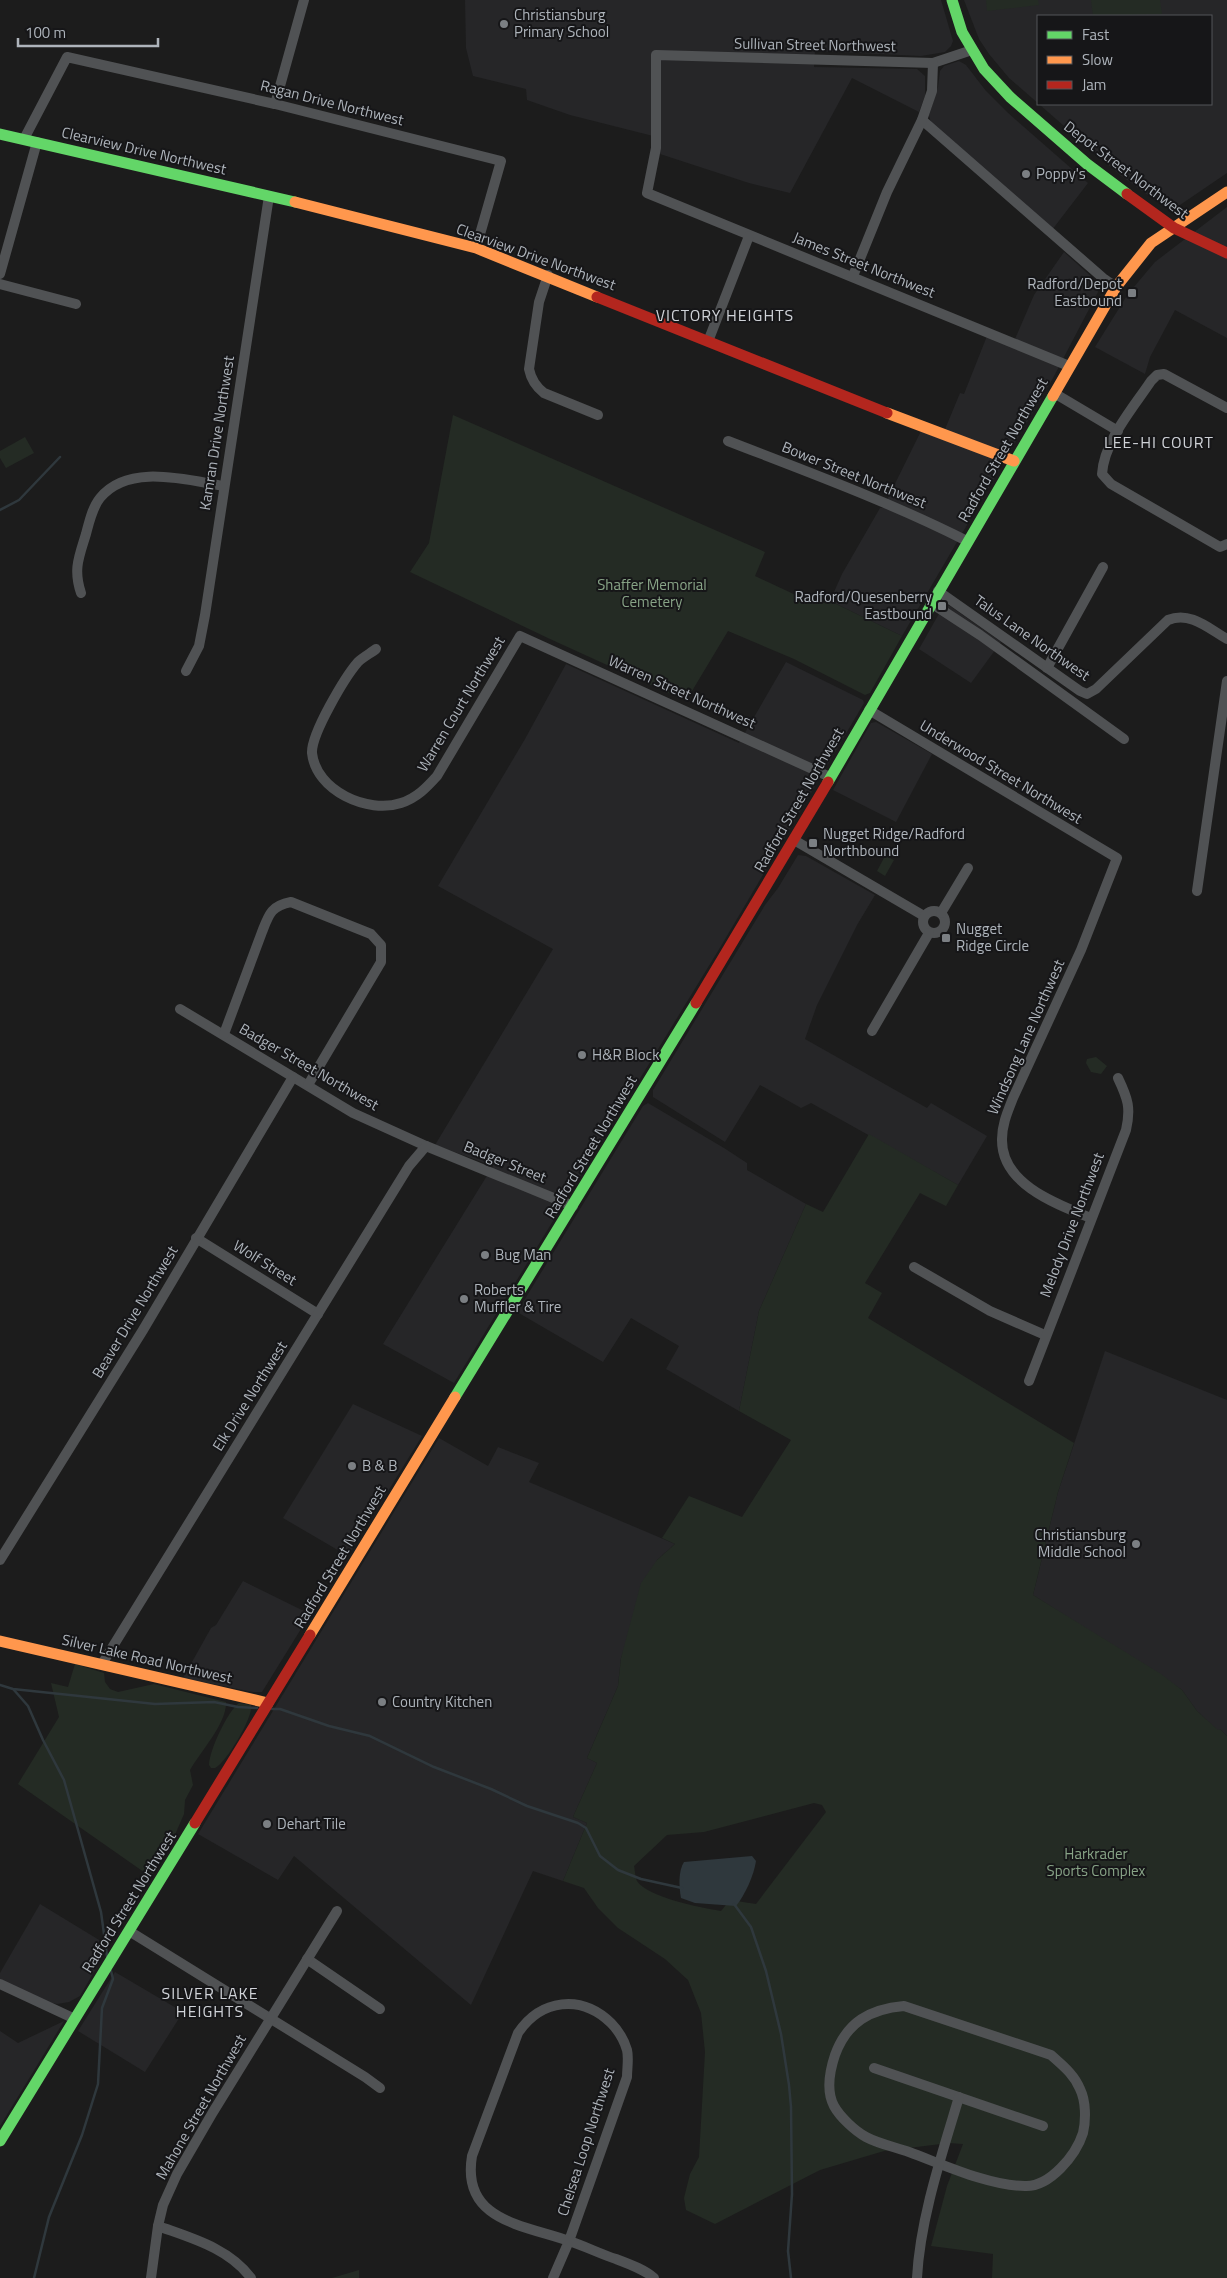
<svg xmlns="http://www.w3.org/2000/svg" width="1227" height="2278" font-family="'Titillium Web',sans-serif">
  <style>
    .built { fill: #262628; fill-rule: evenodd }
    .green { fill: #242b24; fill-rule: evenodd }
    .water { fill: #2f383d }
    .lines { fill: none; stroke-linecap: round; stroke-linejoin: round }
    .stream { stroke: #2f383d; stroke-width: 2.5 }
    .street { stroke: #505254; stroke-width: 10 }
    .fast { stroke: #63d668; stroke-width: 11 }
    .slow { stroke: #ff974d; stroke-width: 11 }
    .jam { stroke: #b3261e; stroke-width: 11 }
    .poi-dot { fill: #7b7f83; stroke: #161618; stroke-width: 2 }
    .labels { text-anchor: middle; stroke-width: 4; stroke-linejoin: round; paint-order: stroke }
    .poi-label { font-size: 15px; fill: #aeb4bb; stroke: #161618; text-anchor: start }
    .street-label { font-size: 15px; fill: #aeb4bb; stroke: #161618 }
    .park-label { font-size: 15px; fill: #88a487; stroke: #161618 }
    .neighbourhood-label { font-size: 16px; letter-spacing: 1px; fill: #cfd2d7; stroke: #161618 }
  </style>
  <rect width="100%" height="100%" fill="#1c1c1c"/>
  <!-- built -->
  <g class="built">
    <path d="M465 0H941L953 41 951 46 945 52 921 56 815 51 814 67 917 69 925 76V96L919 112 852 78 790 193 749 183 660 154 661 138 570 115 527 100 526 89 473 76 466 48Z"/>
    <path d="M964 0H1227V173L1180 205 1169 207 1159 203 1120 175 1009 78 989 54 979 39ZM1038 16H1211V104H1038Z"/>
    <path d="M959 61 966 65 986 91 1007 112 1088 183 1052 230 931 123 929 115 938 87 940 71 944 66Z"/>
    <path d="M1227 207V338L1175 310 1150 357 1145 374 1095 347 1128 294 1155 262Z"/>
    <path d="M1064 252 1095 280 1098 292 1053 378 902 636 830 601 842 574 880 508H883L921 431 941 439 960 393 964 394 987 336 1012 346 1034 295Z"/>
    <path d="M944 605 950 606 1001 642 971 683 919 649Z"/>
    <path d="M786 662 863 700 864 703 721 946 454 1383 383 1344 493 1166 435 1145 553 949 438 886 525 739 566 664 739 743Z"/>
    <path d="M876 722 932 754 896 822 833 790 871 723Z"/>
    <path d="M798 855 806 856 875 895 857 925 817 1005 805 1039 927 1108 931 1103 987 1136 958 1185 811 1103 801 1108 760 1085 725 1142 653 1097V1090L765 905 778 888Z"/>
    <path d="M648 1103 724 1148 747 1163V1170L806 1204 759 1311 739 1411 666 1369 679 1346 631 1318 603 1362 517 1312 643 1106Z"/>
    <path d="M1105 1351 1227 1400V1736L1220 1729 1218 1731 1197 1711 1182 1690 1033 1595 1058 1492Z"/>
    <path d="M353 1404 422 1436 348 1556 283 1518Z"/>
    <path d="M439 1438 488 1466 498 1447 539 1463 529 1482 675 1544 657 1560 621 1658 618 1686 587 1758 597 1763 573 1817 587 1823 563 1881 533 1871 471 2005 294 1856 278 1880 198 1834Z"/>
    <path d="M243 1581 312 1615 309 1616 262 1692H253L183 1678 211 1628 216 1625Z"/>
    <path d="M40 1904 109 1946 80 1996 69 2002 57 2004 47 2002 0 1981V1973Z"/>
    <path d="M115 1972 183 2012 145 2072 78 2031Z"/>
    <path d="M64 2021 30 2077 0 2126V2031L18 2043Z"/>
  </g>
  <!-- green -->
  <g class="green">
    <path d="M986 0H1038L1039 5 987 11Z"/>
    <path d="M1091 0H1160L1162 14 1093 16Z"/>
    <path d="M453 415 765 552 755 576 815 604 830 601 902 636 870 693 865 695 794 659 728 631 686 701 550 639 410 572 429 543Z"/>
    <path d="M25 437 34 453 6 468 0 458V451Z"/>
    <path d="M885 856 894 860 885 876 877 871Z"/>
    <path d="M1096 1057 1107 1066 1101 1074 1091 1072 1086 1063 1087 1059Z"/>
    <path d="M869 1134 958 1185 946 1206 920 1193 865 1283 882 1293 868 1318 1074 1443 1058 1492 1033 1595 1161 1674 1182 1690 1197 1711 1218 1730 1220 1729 1227 1736V2278H992L993 2254 931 2246 947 2186 963 2144 949 2143 884 2151 820 2170 715 2224 686 2210 684 2198 690 2174 699 2157 705 2052 701 2013 688 1980 665 1959 618 1928 598 1908 584 1888 563 1881 587 1823 573 1817 597 1763 587 1758 618 1686 621 1658 641 1583 657 1560 675 1544 662 1538 689 1496 742 1517 791 1440 739 1411 759 1311 806 1204 823 1212ZM814 1803 822 1805 826 1812 756 1904 730 1900 721 1911C702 1908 647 1897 637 1881 635 1877 635 1870 634 1866L667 1835 704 1832Z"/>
    <path d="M75 1664 104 1673 105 1682 110 1689 118 1692 154 1684 226 1702C227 1723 200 1752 190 1770L193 1785 185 1800 184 1814 171 1844 151 1877 18 1784 59 1717 51 1683 68 1687Z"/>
    <path d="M239 1703 251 1705C254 1716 226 1763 215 1768H211L209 1765C209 1751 227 1712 239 1703Z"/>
    <path d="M359 2270V2278H332Z"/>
  </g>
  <!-- water -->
  <path class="water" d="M752 1856 756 1861C754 1875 745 1895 736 1906L695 1903 681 1898C679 1887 678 1871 684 1862Z"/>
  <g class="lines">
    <!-- stream -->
    <g class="stream">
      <path d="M0 510 19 500 60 457"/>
      <path d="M0 1685 13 1689 155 1704 214 1702 238 1707 257 1708"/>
      <path d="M14 1690 28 1706 43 1740 64 1780 101 1912 107 1956"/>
      <path d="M272 1709H280L329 1726 370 1736 434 1767 491 1789 527 1806 578 1823 586 1828 600 1856 618 1870 641 1879 682 1888"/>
      <path d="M734 1904 751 1927 766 1971 781 2034 789 2085 791 2107 792 2194 788 2251 791 2278"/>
      <path d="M34 2278 49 2217 82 2135 98 2084 102 2008 113 1979 111 1971"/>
    </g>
    <!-- street -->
    <g class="street">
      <path d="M972 50 933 63 656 55V148L647 193 1069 366"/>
      <path d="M275 104 304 0"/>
      <path d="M922 120 1103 278 1116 287"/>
      <path d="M24 139 67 57 275 104 501 161 476 248"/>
      <path d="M0 274 37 142"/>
      <path d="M548 275 539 302 529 369C531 379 535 386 544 393L598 415"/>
      <path d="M853 276 887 192 922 120 932 91 933 63"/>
      <path d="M0 284 76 304"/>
      <path d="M709 339 749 236"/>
      <path d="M1054 393 1118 431"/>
      <path d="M1227 408 1164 374 1157 375 1151 381C1133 408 1104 441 1102 474L1111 484 1220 547 1227 544"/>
      <path d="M728 441C808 472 890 502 967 541"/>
      <path d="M938 591 1080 691 1087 694 1096 689 1168 620C1190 611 1208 628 1227 639"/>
      <path d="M81 593C73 569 79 557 86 534 89 523 92 508 100 498 128 463 186 480 224 486"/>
      <path d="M931 603 980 635 1124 739"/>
      <path d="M376 649C371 653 363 657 358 662 345 677 311 734 312 753 316 791 368 814 401 803 417 798 427 787 437 776L520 636 830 777"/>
      <path d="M1047 668 1103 567"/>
      <path d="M186 671 199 646 205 615 269 196"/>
      <path d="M869 710 1117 858 1081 950 1013 1098C1008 1111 1002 1124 1002 1139 1001 1184 1056 1204 1091 1218"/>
      <path d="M794 840 924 916"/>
      <path d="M1197 891 1227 681"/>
      <circle cx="934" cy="922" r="11"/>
      <path d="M941 913 968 868"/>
      <path d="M180 1009 353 1113 426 1146 573 1206"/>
      <path d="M872 1031 929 933"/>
      <path d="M224 1034 262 932C269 914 271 906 291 902L371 934 381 945V962L308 1085"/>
      <path d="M196 1238 318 1314"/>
      <path d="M914 1267 990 1311 1045 1335"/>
      <path d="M1029 1381 1126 1130C1131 1108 1128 1099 1118 1078"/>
      <path d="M0 1560 143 1330 293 1077"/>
      <path d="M102 1664 409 1166 426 1146"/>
      <path d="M129 1931 365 2077 380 2088"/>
      <path d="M307 1959 380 2009"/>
      <path d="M0 1984 75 2019"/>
      <path d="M904 2006 1051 2055C1062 2065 1074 2074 1080 2089 1086 2101 1086 2120 1083 2133 1076 2155 1050 2187 1025 2186 989 2186 942 2164 909 2152 895 2147 879 2144 866 2137 855 2131 840 2117 834 2106 826 2091 830 2070 835 2055 847 2022 870 2009 904 2006Z"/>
      <path d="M874 2068 1043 2126"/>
      <path d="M158 2226C191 2238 229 2248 251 2278"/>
      <path d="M151 2278 158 2226 163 2205 177 2174 213 2112 337 1911"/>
      <path d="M553 2278 569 2241 627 2077C627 2068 629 2058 627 2050 624 2040 618 2030 611 2023 581 1994 541 1999 518 2033L472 2156C461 2221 524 2225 569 2241 585 2246 600 2254 616 2259 629 2264 644 2269 654 2278"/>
      <path d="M917 2278C920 2219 942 2154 959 2097"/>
    </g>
    <!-- fast -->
    <g class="fast">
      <path d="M952 0 962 32 984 69 1010 97 1087 164 1127 194"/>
      <path d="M0 134 295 202"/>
      <path d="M828 782 1053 396"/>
      <path d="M455 1397 696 1003"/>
      <path d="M0 2141 195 1823"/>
    </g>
    <!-- slow -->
    <g class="slow">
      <path d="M295 202 476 248 597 297"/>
      <path d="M1053 396 1116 287 1151 243 1227 192"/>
      <path d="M887 413 1014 461"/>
      <path d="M310 1635 455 1397"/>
      <path d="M0 1641 268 1703"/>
    </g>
    <!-- jam -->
    <g class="jam">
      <path d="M1127 194 1174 228 1227 253"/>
      <path d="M597 297 887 413"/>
      <path d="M696 1003 828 782"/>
      <path d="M195 1823 310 1635"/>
    </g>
  </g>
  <!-- markers -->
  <g class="poi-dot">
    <circle cx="504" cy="24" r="5"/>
    <circle cx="1026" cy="174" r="5"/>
    <rect x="1127" y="288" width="10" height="10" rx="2.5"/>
    <rect x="937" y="601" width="10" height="10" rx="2.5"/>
    <rect x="808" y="838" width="10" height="10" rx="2.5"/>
    <rect x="941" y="933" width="10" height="10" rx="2.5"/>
    <circle cx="582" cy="1055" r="5"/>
    <circle cx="485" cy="1255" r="5"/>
    <circle cx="464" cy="1299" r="5"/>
    <circle cx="352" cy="1466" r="5"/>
    <circle cx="1136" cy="1544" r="5"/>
    <circle cx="382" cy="1702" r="5"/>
    <circle cx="267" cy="1824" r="5"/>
  </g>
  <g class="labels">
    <!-- poi labels -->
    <g class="poi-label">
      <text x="514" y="20">Christiansburg<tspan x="514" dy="17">Primary School</tspan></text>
      <text x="1036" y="179">Poppy's</text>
      <text x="1122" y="289" text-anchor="end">Radford/Depot<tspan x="1122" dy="17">Eastbound</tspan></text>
      <text x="932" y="602" text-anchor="end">Radford/Quesenberry<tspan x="932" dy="17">Eastbound</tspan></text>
      <text x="823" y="839">Nugget Ridge/Radford<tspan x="823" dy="17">Northbound</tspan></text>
      <text x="956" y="934">Nugget<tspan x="956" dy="17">Ridge Circle</tspan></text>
      <text x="592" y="1060">H&amp;R Block</text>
      <text x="495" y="1260">Bug Man</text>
      <text x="474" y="1295">Roberts<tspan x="474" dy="17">Muffler &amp; Tire</tspan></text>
      <text x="362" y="1471">B &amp; B</text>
      <text x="1126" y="1540" text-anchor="end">Christiansburg<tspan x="1126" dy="17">Middle School</tspan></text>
      <text x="392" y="1707">Country Kitchen</text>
      <text x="277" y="1829">Dehart Tile</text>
    </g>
    <!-- street labels -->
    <g class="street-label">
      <text transform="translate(815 45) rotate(1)" y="5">Sullivan Street Northwest</text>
      <text transform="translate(332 103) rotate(14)" y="5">Ragan Drive Northwest</text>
      <text transform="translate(144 151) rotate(13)" y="5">Clearview Drive Northwest</text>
      <text transform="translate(1126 170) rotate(37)" y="5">Depot Street Northwest</text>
      <text transform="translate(536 257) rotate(20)" y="5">Clearview Drive Northwest</text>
      <text transform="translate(864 265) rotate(22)" y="5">James Street Northwest</text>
      <text transform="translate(217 433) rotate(-81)" y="5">Kamran Drive Northwest</text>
      <text transform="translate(1003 450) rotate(-60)" y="5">Radford Street Northwest</text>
      <text transform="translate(854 475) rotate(22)" y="5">Bower Street Northwest</text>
      <text transform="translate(1032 638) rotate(35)" y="5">Talus Lane Northwest</text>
      <text transform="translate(682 692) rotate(24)" y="5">Warren Street Northwest</text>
      <text transform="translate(461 704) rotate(-59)" y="5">Warren Court Northwest</text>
      <text transform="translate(1001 772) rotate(31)" y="5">Underwood Street Northwest</text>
      <text transform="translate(799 800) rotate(-60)" y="5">Radford Street Northwest</text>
      <text transform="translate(1026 1037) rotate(-66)" y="5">Windsong Lane Northwest</text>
      <text transform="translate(309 1067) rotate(30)" y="5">Badger Street Northwest</text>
      <text transform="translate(591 1147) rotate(-59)" y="5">Radford Street Northwest</text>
      <text transform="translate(505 1162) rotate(22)" y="5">Badger Street</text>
      <text transform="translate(1072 1225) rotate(-69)" y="5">Melody Drive Northwest</text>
      <text transform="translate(265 1263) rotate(32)" y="5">Wolf Street</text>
      <text transform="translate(135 1312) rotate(-59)" y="5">Beaver Drive Northwest</text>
      <text transform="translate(250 1396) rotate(-58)" y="5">Elk Drive Northwest</text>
      <text transform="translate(340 1557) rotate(-59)" y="5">Radford Street Northwest</text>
      <text transform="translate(147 1659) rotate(13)" y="5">Silver Lake Road Northwest</text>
      <text transform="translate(129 1902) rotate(-58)" y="5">Radford Street Northwest</text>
      <text transform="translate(201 2107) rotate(-60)" y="5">Mahone Street Northwest</text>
      <text transform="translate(586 2142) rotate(-72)" y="5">Chelsea Loop Northwest</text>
    </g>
    <!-- park labels -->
    <g class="park-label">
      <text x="652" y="590">Shaffer Memorial<tspan x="652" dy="17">Cemetery</tspan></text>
      <text x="1096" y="1859">Harkrader<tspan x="1096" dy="17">Sports Complex</tspan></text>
    </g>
    <!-- neighbourhood labels -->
    <g class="neighbourhood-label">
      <text x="725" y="321">VICTORY HEIGHTS</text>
      <text x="1159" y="448">LEE-HI COURT</text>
      <text x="210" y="1999">SILVER LAKE<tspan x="210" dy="18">HEIGHTS</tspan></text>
    </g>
  </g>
  <!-- legend -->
  <rect x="1037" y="15" width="175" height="90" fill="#161618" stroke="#535559"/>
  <rect x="1047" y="31" width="25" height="8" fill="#63d668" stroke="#535559"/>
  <text x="1082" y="40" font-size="15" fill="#aeb4bb">Fast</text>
  <rect x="1047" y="56" width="25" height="8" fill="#ff974d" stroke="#535559"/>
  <text x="1082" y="65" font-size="15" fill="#aeb4bb">Slow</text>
  <rect x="1047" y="81" width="25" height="8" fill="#b3261e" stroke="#535559"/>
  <text x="1082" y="90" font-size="15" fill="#aeb4bb">Jam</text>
  <!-- scale -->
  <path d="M18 38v8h140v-8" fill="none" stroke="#aeb4bb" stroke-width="2.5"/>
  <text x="25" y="38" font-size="15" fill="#aeb4bb" stroke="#161618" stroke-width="4" paint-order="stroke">100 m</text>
</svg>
